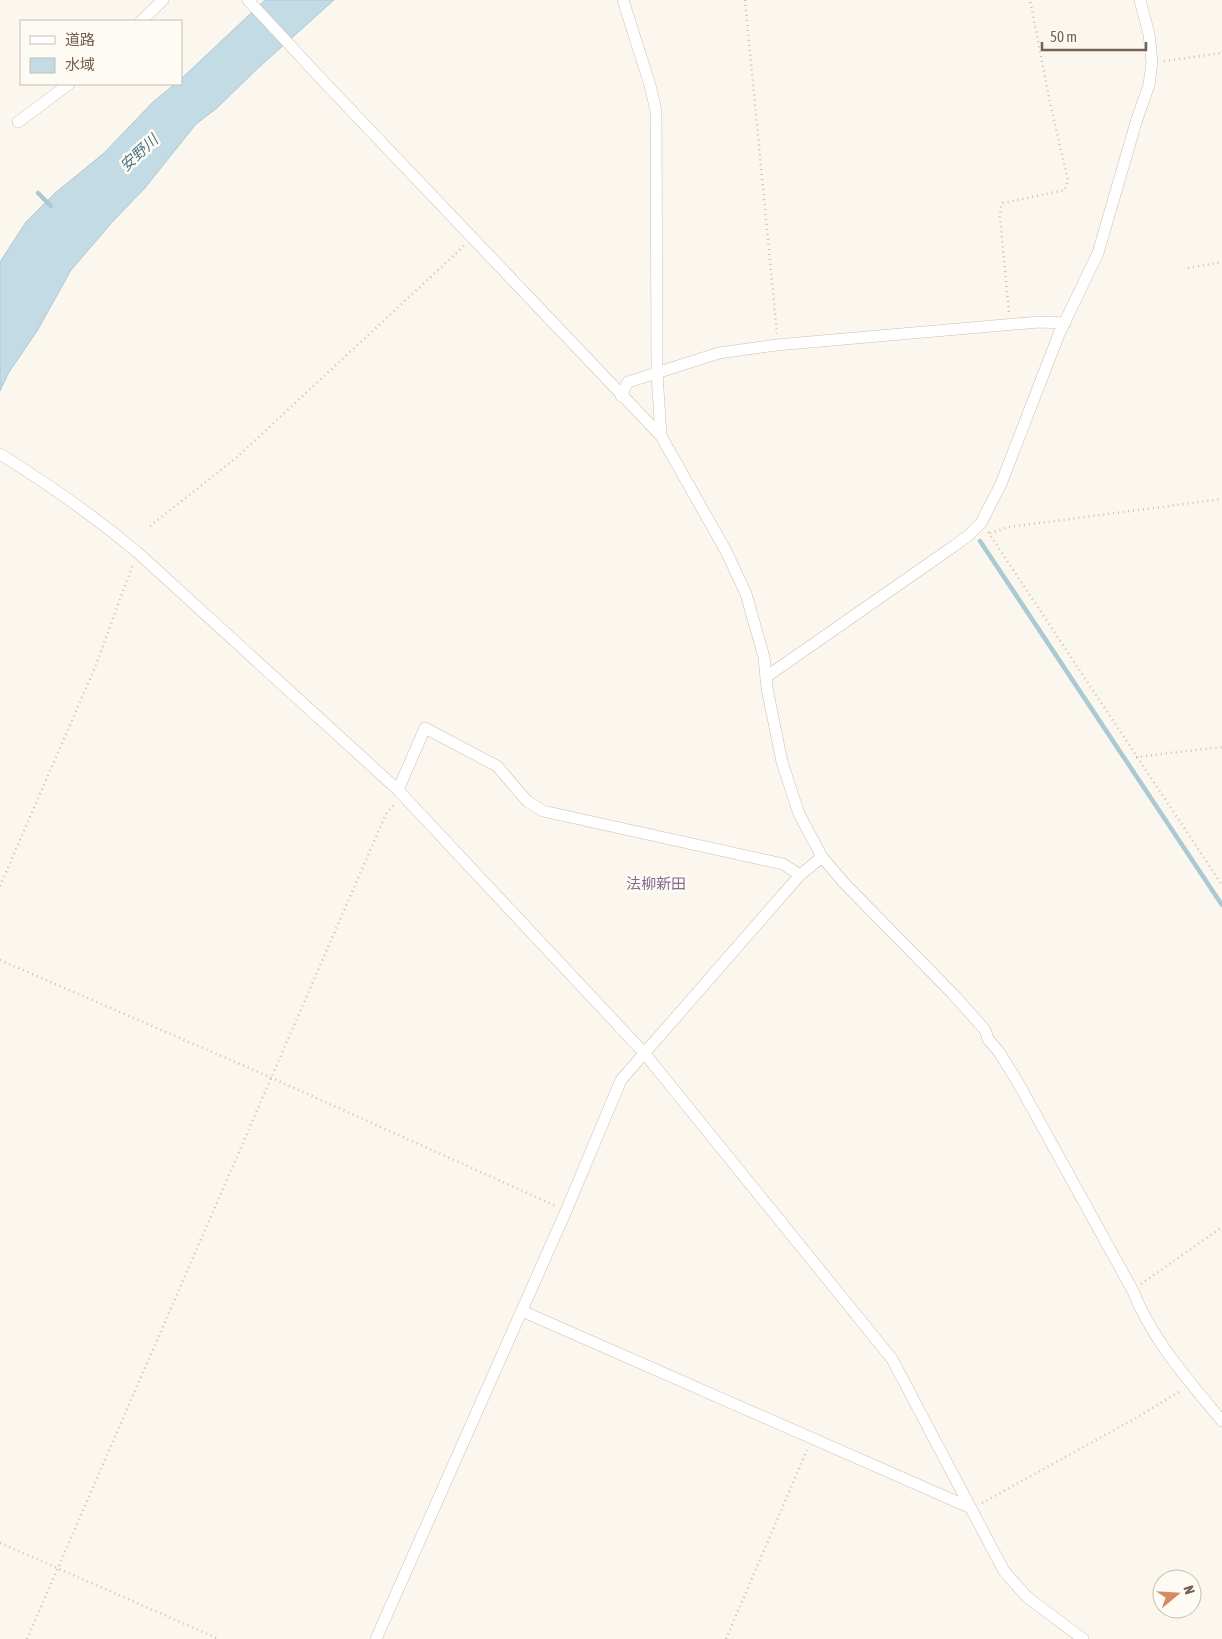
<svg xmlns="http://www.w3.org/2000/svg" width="1222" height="1639" font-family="'Asap Condensed','Noto Sans JP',sans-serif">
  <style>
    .water { fill: #c3dbe4; stroke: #aac9d4 }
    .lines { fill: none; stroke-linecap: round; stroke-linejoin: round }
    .stream { stroke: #aac9d4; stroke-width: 4.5 }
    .minor-casing { stroke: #cbbfb1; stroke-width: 12 }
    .path { stroke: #d3bfaa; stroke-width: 2.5; stroke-dasharray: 1 4; stroke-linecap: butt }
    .minor { stroke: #fff; stroke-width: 11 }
    .labels { text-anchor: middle; stroke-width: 5; stroke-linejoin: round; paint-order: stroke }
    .water-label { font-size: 15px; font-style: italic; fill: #4d7585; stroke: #fefbf4 }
    .neighbourhood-label { font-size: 15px; fill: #886a90; stroke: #fefbf4 }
  </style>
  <rect width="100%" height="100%" fill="#fbf7ee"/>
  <!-- water -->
  <path class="water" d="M265 0H334L257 69 217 108 196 124 144 189 114 220 71 270 37 331 9 372 0 391V262L26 222 54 194 104 153 153 102 175 84H181V79Z"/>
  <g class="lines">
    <!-- stream -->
    <g class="stream">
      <path d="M38 193 51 206"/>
      <path d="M980 541 1222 905"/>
    </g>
    <defs>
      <g id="minor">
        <path d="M248 0 326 84 661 436 726 551 746 594 764 657 767 688 782 762 799 814 822 857 845 884 953 994 985 1030 988 1039 999 1052 1017 1081 1133 1291C1152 1340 1189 1381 1222 1421"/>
        <path d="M623 0 650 85 656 111 657 373 661 436"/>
        <path d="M141 21 163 0"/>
        <path d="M18 122 69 84"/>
        <path d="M621 396 628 382 719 353 776 345 1039 322 1065 323"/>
        <path d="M0 454C48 484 94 516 137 552L398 790 645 1054 892 1359 1004 1571 1027 1597 1083 1639"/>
        <path d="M766 677 954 546 969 535 981 523 1001 484 1059 334 1098 253 1137 119 1149 85 1152 62 1149 34 1140 0"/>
        <path d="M398 790 425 728 497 766 527 801 543 811 783 864 800 875"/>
        <path d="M522 1311 971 1508"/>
        <path d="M376 1639 566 1211 621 1080 800 875 822 857"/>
      </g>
    </defs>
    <!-- minor casing -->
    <use href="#minor" class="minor-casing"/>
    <!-- path -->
    <g class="path">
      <path d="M745 0 777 334"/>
      <path d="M1164 61 1222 53"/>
      <path d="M1188 268 1222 262"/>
      <path d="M1009 312 1000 217 1001 205 1003 203 1065 190 1068 180 1050 103 1030 0"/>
      <path d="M150 526 236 458 464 246"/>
      <path d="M988 532 1222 885"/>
      <path d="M990 533 1009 527 1222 499"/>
      <path d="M1136 757 1222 747"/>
      <path d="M0 886 96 665 133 564"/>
      <path d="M0 960 272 1078 556 1206"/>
      <path d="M1141 1284 1222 1227"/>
      <path d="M982 1503 1136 1418 1182 1390"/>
      <path d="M0 1543 219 1639"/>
      <path d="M27 1639 386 814 395 804"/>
      <path d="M726 1639 807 1450"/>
    </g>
    <!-- minor -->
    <use href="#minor" class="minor"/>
  </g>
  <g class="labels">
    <!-- water labels -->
    <g class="water-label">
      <text transform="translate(139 153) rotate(-43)" y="5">安野川</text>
    </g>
    <!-- neighbourhood labels -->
    <g class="neighbourhood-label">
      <text x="656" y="889">法柳新田</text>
    </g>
  </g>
  <!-- legend -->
  <rect x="20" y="20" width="162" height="65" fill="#fefbf4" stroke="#c7beb3"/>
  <rect x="30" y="36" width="25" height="8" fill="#ffffff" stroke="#c7beb3"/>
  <text x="65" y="45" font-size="15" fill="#756252">道路</text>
  <rect x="30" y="58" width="25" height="15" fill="#c3dbe4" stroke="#c7beb3"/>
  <text x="65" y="70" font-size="15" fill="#756252">水域</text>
  <!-- north arrow -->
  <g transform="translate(1177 1594) rotate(72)"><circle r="24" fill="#fefbf4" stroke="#c7beb3"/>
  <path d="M0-4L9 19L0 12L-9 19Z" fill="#d78961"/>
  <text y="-8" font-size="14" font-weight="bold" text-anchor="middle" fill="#756252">N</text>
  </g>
  <!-- scale -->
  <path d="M1042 42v8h104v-8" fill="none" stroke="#756252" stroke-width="2.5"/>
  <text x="1050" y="42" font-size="15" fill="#756252" stroke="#fefbf4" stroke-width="4" paint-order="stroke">50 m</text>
</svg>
